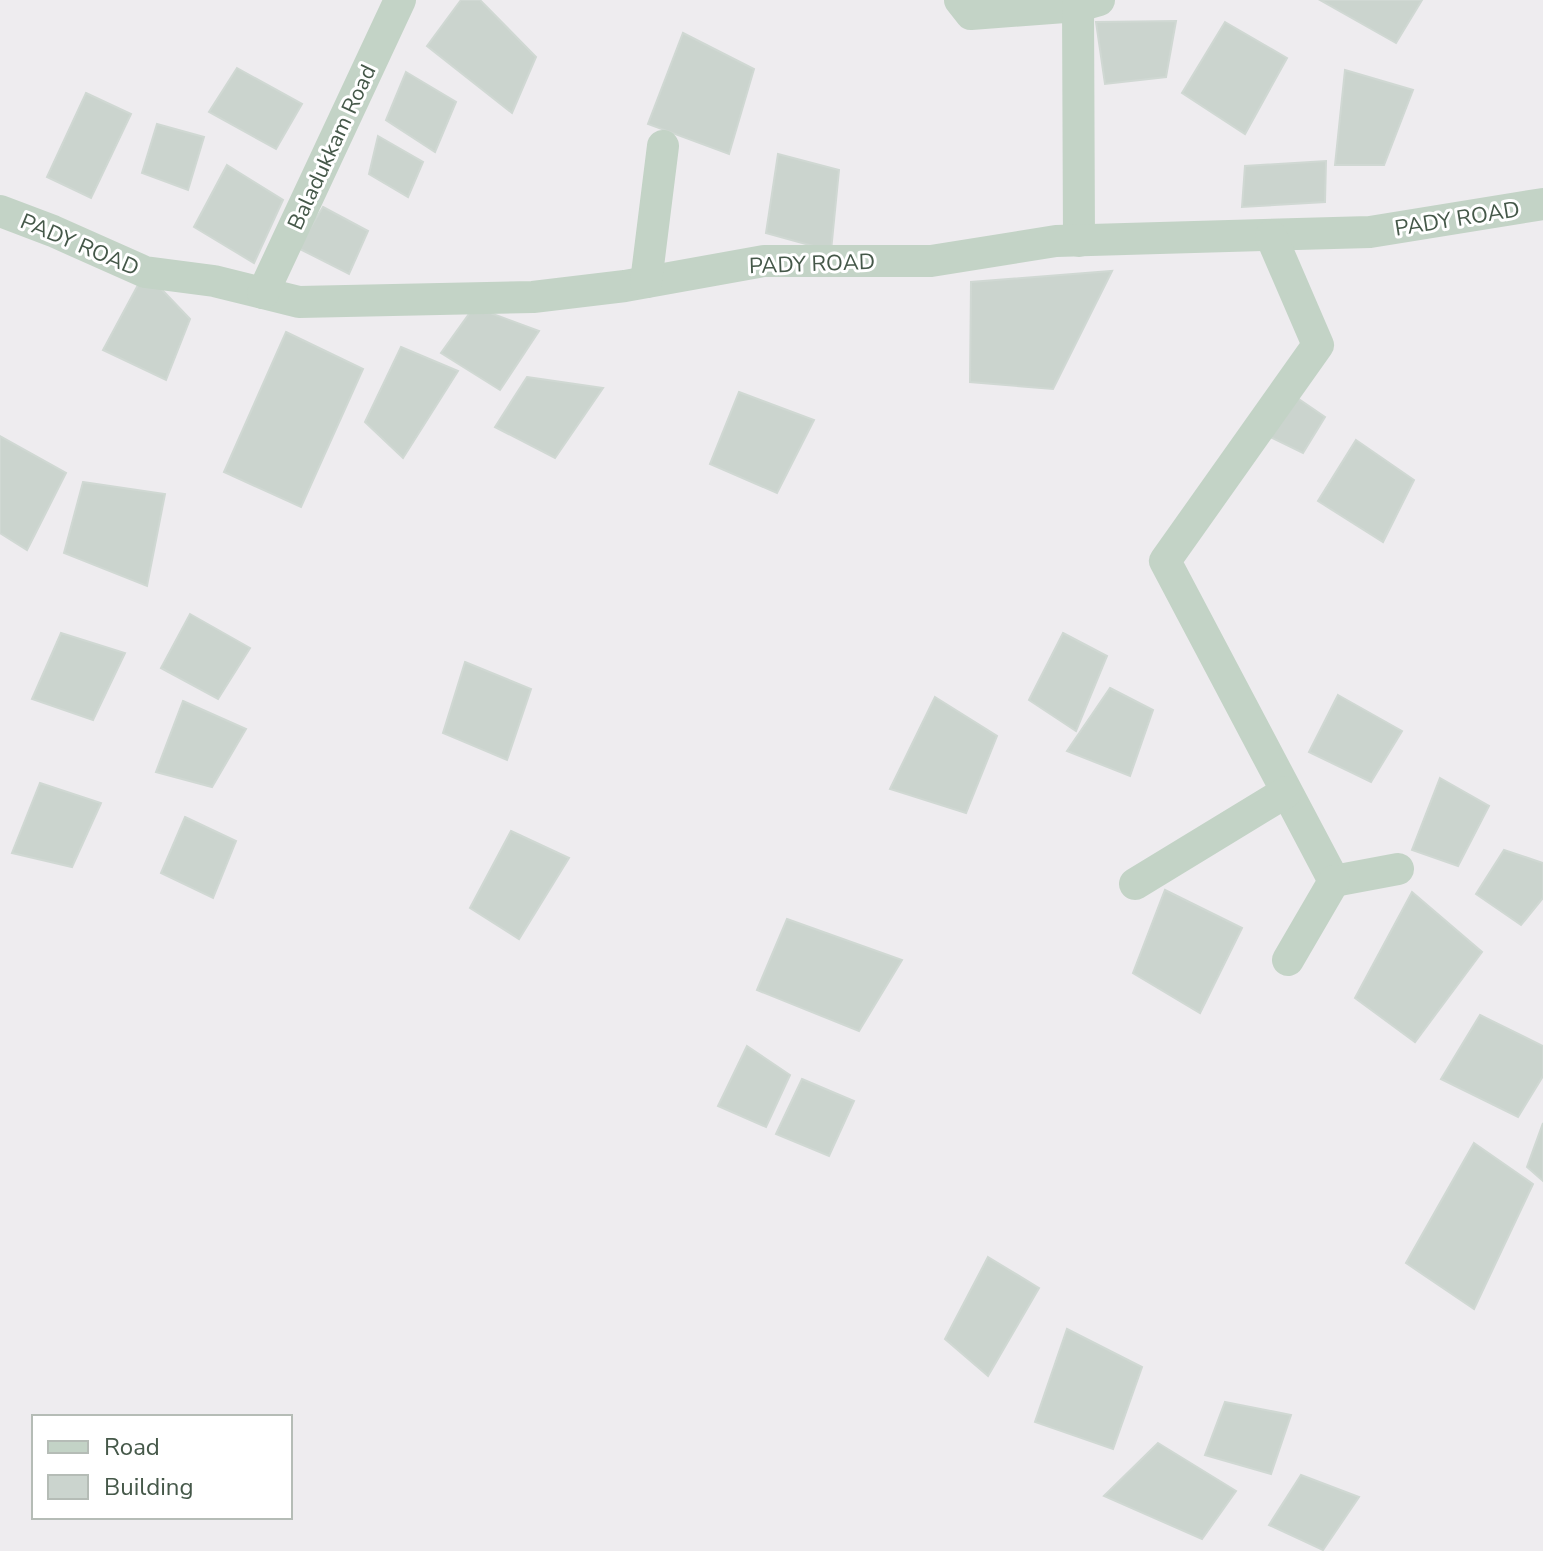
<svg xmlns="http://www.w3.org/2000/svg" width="1543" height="1551" font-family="'Nunito Sans',sans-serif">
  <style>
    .building { fill: #cbd4ce; stroke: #d0d8d3; stroke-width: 2 }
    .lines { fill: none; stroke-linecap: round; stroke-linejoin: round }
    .street { stroke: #c3d3c6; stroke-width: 32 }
    .labels { text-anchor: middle; stroke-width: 6; stroke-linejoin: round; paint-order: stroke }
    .street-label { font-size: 22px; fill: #455849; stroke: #fff }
  </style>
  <rect width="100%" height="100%" fill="#eeecef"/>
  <!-- building -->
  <g class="building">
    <path d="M461 0H480L536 57 512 113 427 46Z"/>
    <path d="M1320 0H1422L1396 43Z"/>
    <path d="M1176 21 1166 77 1105 84 1096 22Z"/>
    <path d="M1225 22 1287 58 1245 134 1182 93Z"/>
    <path d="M683 33 754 69 729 154 648 124Z"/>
    <path d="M237 68 302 104 276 149 209 112Z"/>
    <path d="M1345 70 1413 90 1384 165H1335Z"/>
    <path d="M406 72 456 102 435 152 386 120Z"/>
    <path d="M86 93 131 114 91 198 47 177Z"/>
    <path d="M157 124 204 137 188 190 142 173Z"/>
    <path d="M378 136 423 162 408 197 369 174Z"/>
    <path d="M778 154 839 170 831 251 766 233Z"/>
    <path d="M1326 161 1325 202 1242 207 1245 166Z"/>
    <path d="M227 165 283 200 254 263 194 227Z"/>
    <path d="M323 207 368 231 349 274 298 248Z"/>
    <path d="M1112 271 1053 389 970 382 971 282Z"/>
    <path d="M145 272 190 319 166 380 103 350Z"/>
    <path d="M474 307 539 331 500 390 441 353Z"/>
    <path d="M286 332 363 369 301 507 224 472Z"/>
    <path d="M401 347 458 371 403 458 365 422Z"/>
    <path d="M527 377 603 388 555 458 495 427Z"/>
    <path d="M739 392 814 420 777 493 710 464Z"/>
    <path d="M1290 393 1325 417 1303 453 1270 437Z"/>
    <path d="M0 436 66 473 27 550 0 533Z"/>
    <path d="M1356 440 1414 480 1383 542 1318 501Z"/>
    <path d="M83 482 165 494 147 586 64 553Z"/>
    <path d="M190 614 250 648 218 699 161 668Z"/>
    <path d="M61 633 125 653 93 720 32 699Z"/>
    <path d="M1063 633 1107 656 1076 731 1029 700Z"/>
    <path d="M465 662 531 689 507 760 443 733Z"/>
    <path d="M1110 688 1153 710 1130 776 1067 751Z"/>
    <path d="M1338 695 1402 731 1371 782 1309 752Z"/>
    <path d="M935 697 997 736 966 813 890 789Z"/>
    <path d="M183 701 246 729 212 787 156 772Z"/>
    <path d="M1440 778 1489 806 1458 866 1412 850Z"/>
    <path d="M40 783 101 803 72 867 12 853Z"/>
    <path d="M185 817 236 841 213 898 161 873Z"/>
    <path d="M511 831 569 858 519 939 470 908Z"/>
    <path d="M1504 850 1543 863V898L1521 925 1476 894Z"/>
    <path d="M1165 890 1242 928 1200 1013 1133 973Z"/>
    <path d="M1412 892 1482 952 1415 1042 1355 998Z"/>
    <path d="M787 919 902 960 859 1031 757 990Z"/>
    <path d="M1480 1015 1543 1046V1076L1518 1117 1441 1079Z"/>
    <path d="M747 1046 790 1075 766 1127 718 1106Z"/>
    <path d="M802 1079 854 1101 829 1156 776 1134Z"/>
    <path d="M1543 1123V1181L1527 1167Z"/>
    <path d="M1474 1143 1533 1184 1474 1309 1406 1263Z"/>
    <path d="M988 1257 1039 1288 988 1376 945 1339Z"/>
    <path d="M1067 1329 1142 1367 1113 1449 1035 1422Z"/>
    <path d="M1225 1402 1291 1415 1271 1474 1205 1455Z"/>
    <path d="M1158 1443 1236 1491 1202 1539 1104 1496Z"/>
    <path d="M1301 1475 1359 1497 1323 1550 1269 1525Z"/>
  </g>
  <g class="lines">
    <!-- street -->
    <g class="street">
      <path d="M960 0 971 14 1078 6 1099 0"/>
      <path d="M1078 6 1079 241"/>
      <path d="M0 211 53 231 145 272 214 281 299 302 533 297 625 286 764 261H931L1056 241 1370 232 1543 204"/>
      <path d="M1271 236 1318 345 1165 561 1334 881 1398 869"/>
      <path d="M646 282 663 146"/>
      <path d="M263 293 400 0"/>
      <path d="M1135 884 1286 792"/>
      <path d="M1288 960 1334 881"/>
    </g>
  </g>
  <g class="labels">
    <!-- street labels -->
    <g class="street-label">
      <text transform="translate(331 147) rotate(-65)" y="8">Baladukkam Road</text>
      <text transform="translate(1457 218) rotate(-9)" y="8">PADY ROAD</text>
      <text transform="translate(80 244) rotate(23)" y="8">PADY ROAD</text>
      <text transform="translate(812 263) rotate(-2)" y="8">PADY ROAD</text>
    </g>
  </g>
  <!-- legend -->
  <rect x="32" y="1415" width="260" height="104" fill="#ffffff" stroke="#b5bcb6" stroke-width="2"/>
  <rect x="48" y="1441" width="40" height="12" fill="#c3d3c6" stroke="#b5bcb6" stroke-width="2"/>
  <text x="104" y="1455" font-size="24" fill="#455849">Road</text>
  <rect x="48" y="1475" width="40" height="24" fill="#cbd4ce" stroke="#b5bcb6" stroke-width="2"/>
  <text x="104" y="1495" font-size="24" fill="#455849">Building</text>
</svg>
